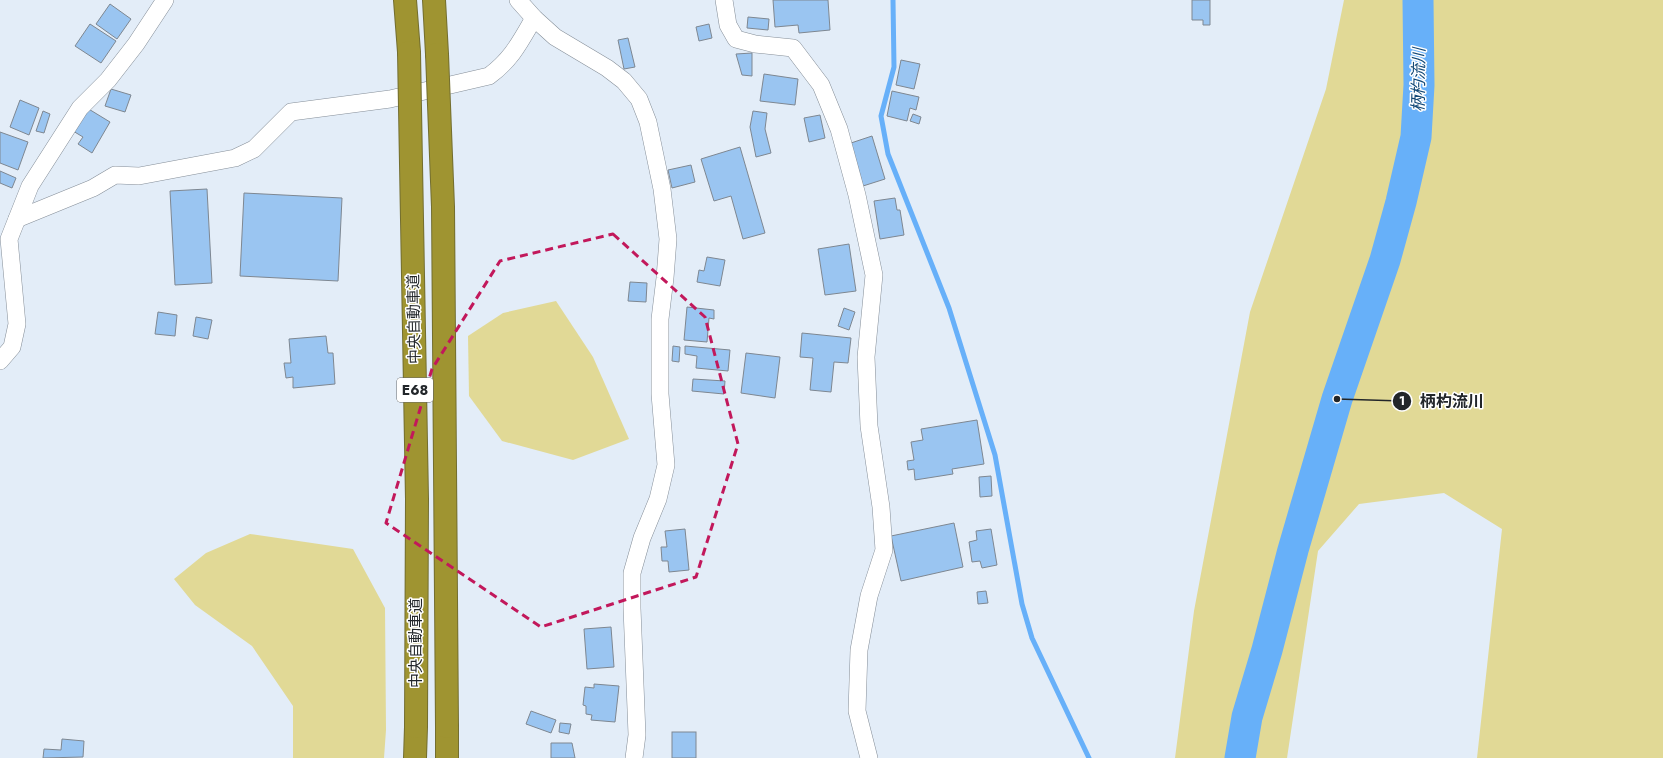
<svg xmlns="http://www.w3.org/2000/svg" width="1663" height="758" font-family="Jost,'Noto Sans JP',sans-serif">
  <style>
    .green { fill: #e1d996 }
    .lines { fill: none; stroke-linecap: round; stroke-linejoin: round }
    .stream { stroke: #67b0f9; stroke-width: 5 }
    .river { stroke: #67b0f9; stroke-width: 31 }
    .building { fill: #9ac5f1; stroke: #7e8791 }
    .minor-casing { stroke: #858e98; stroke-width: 18 }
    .motorway-casing { stroke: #736e2f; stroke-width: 24 }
    .minor { stroke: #fff; stroke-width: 17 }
    .motorway { stroke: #9f9431; stroke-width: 22 }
    .motorway-bridge-casing { stroke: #736e2f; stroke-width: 24; stroke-linecap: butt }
    .motorway-bridge { stroke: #9f9431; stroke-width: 22 }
    .marked { fill: none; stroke: #c2185b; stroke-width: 3; stroke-dasharray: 8 5; stroke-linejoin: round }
    .labels { text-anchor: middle; stroke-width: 3; stroke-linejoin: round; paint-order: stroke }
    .shield { fill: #fff; stroke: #64676a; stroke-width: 1 }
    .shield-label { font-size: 14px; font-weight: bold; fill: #22262a }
    .street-label { font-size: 15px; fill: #22262a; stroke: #fff }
    .water-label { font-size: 16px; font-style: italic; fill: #134876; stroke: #fff }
    .leader { fill: none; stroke: #22262a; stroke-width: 1.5 }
    .callout-dot { fill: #22262a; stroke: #fff; stroke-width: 1.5 }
    .mark-label { font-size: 12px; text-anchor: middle; font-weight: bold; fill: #fff }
    .callout-label { font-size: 16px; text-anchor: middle; font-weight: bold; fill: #22262a; stroke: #fff; stroke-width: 3; stroke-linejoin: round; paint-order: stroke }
  </style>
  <rect width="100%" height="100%" fill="#e3edf8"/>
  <!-- green -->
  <g class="green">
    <path d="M1344 0H1663V758H1477L1502 529 1444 493 1359 504 1318 551 1287 758H1175L1194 611 1250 312 1326 89Z"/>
    <path d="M556 301 593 357 629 439 573 460 502 441 469 396 468 336 503 313Z"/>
    <path d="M250 534 353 549 385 608 386 730 384 758H293V706L252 646 195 605 174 579 206 553Z"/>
  </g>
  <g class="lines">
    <!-- stream -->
    <path class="stream" d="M893 0 894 67 881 116 888 154 949 308 995 455 1022 604 1032 638 1089 758"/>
    <!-- river -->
    <path class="river" d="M1240 758 1247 717 1267 650 1293 550 1337 399 1385 260 1401 202 1416 137 1419 85 1418 0"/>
  </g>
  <!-- building -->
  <g class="building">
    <path d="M773 0H828L830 30 799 33 798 25 775 27Z"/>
    <path d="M1192 0H1210V25H1203V20H1192Z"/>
    <path d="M110 4 131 19 117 39 96 24Z"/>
    <path d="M748 17 769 19 768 30 747 28Z"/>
    <path d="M90 24 116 41 101 63 75 46Z"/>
    <path d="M709 24 712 38 699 41 696 27Z"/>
    <path d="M628 38 635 67 624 69 618 40Z"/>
    <path d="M752 53V76L742 75 736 54Z"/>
    <path d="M901 60 920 64 914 89 896 85Z"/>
    <path d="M764 74 798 79 795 105 760 101Z"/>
    <path d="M111 89 131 95 125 112 105 106Z"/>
    <path d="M892 91 919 97 916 110 910 108 907 121 887 116Z"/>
    <path d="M20 100 39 108 29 135 10 127Z"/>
    <path d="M87 108 110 122 92 153 78 144 83 137 73 131Z"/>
    <path d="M43 111 50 114 44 133 36 131Z"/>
    <path d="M753 111 767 113 765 129 771 153 756 157 750 127Z"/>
    <path d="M913 114 921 117 919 124 910 121Z"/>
    <path d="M820 115 825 138 809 142 804 118Z"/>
    <path d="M0 132 28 142 18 170 0 163Z"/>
    <path d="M872 136 885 179 863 186 851 143Z"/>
    <path d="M740 147 765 233 743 239 731 196 714 201 701 159Z"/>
    <path d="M691 165 695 182 672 188 668 170Z"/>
    <path d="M0 171 16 178 12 188 0 183Z"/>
    <path d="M207 189 212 283 175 285 170 191Z"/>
    <path d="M244 193 342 198 338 281 240 276Z"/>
    <path d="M895 198 897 210H900L904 235 880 239 874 201Z"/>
    <path d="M849 244 856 291 825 295 818 249Z"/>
    <path d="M707 257 725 260 720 286 697 282 699 270 704 271Z"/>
    <path d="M630 282 647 283 646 302 628 301Z"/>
    <path d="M687 307 714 310V319L709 318 707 342 684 340Z"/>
    <path d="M844 308 855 312 849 330 838 326Z"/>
    <path d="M158 312 177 315 175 336 155 334Z"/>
    <path d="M196 317 212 320 208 339 193 336Z"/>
    <path d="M802 333 851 338 848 363 834 362 831 392 810 390 813 358 800 357Z"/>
    <path d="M326 336 328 353H333L335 384 293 388V377L286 378 284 363H291L289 339Z"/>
    <path d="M673 346 680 347 679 362 672 361Z"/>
    <path d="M685 346 730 350 728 371 696 368 697 356 685 354Z"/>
    <path d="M746 353 780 357 775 398 741 393Z"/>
    <path d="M693 379 725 381 724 394 692 391Z"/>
    <path d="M977 420 984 464 952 469 953 474 915 480 914 469 908 470 907 461 914 460 911 442 923 440 921 429Z"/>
    <path d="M991 476 992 496 980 497 979 477Z"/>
    <path d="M954 523 963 567 901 581 891 536Z"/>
    <path d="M685 529 689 570 669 572 668 561H662L661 547H667L665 531Z"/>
    <path d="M991 529 997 565 982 568 980 561 972 562 969 542 977 540 976 531Z"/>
    <path d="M986 591 988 603 978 604 977 592Z"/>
    <path d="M611 627 614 667 587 669 584 629Z"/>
    <path d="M594 684 619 686 615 722 591 720 592 715 586 714V706L583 705 585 687 594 688Z"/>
    <path d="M531 711 556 720 551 733 526 724Z"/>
    <path d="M560 723 571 724 569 734 559 732Z"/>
    <rect x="672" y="732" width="24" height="26"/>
    <path d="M62 739 84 741 83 757 43 758 44 749 61 750Z"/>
    <path d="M551 743H572L575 758H551Z"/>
  </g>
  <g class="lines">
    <defs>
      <g id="minor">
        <path d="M518 0 534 18 555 37 607 68 624 81 639 99 648 122 662 189 668 239 665 278 660 319V394L666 465 658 499 642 538 632 573V608L637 735 634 758"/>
        <path d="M724 0 728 25 736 39 755 44 793 48 821 85 839 129 857 195 874 275 866 357 869 426 881 507 884 550 869 596 859 650 857 711 869 758"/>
        <path d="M17 219 93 188 115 175 139 176 235 158 254 149 291 112 390 99 489 76C512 59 520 42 534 18"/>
        <path d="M0 361 12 347 17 324 9 239 30 186 80 108 108 80 136 44 165 0"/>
      </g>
      <g id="motorway">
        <path d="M405 0 409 52"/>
        <path d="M434 0 437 54"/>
        <path d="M447 727V758"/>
        <path d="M415 758 416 727"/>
      </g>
    </defs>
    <!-- minor casing -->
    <use href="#minor" class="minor-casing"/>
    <!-- motorway casing -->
    <use href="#motorway" class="motorway-casing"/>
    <!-- minor -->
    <use href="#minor" class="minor"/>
    <!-- motorway -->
    <use href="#motorway" class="motorway"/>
    <defs>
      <g id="motorway-bridge">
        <path d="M409 52 417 499 416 727"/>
        <path d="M437 54 443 207 447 727"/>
      </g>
    </defs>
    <!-- motorway-bridge casing -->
    <use href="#motorway-bridge" class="motorway-bridge-casing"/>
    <!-- motorway-bridge -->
    <use href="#motorway-bridge" class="motorway-bridge"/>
  </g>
  <!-- marked area -->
  <path class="marked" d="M613 234 705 317 738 444 696 577 541 627 386 523 432 369 500 261Z"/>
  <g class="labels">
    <!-- shield labels -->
    <rect class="shield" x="397" y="378" width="36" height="24" rx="3"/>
    <g class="shield-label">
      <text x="415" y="395">E68</text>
    </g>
    <!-- street labels -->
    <g class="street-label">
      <text transform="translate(414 319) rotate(-91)" y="5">中央自動車道</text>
      <text transform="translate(416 643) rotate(-90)" y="5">中央自動車道</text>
    </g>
    <!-- water labels -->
    <g class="water-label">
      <text transform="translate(1418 80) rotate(-89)" y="6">柄杓流川</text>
    </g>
  </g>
  <!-- callouts -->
  <path class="leader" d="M1337 399L1402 401"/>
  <g class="callout-dot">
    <circle cx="1337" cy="399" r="4"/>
    <circle cx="1402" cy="401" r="10"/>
  </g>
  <g class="mark-label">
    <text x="1402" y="405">1</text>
  </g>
  <g class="callout-label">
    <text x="1452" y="407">柄杓流川</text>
  </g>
</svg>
